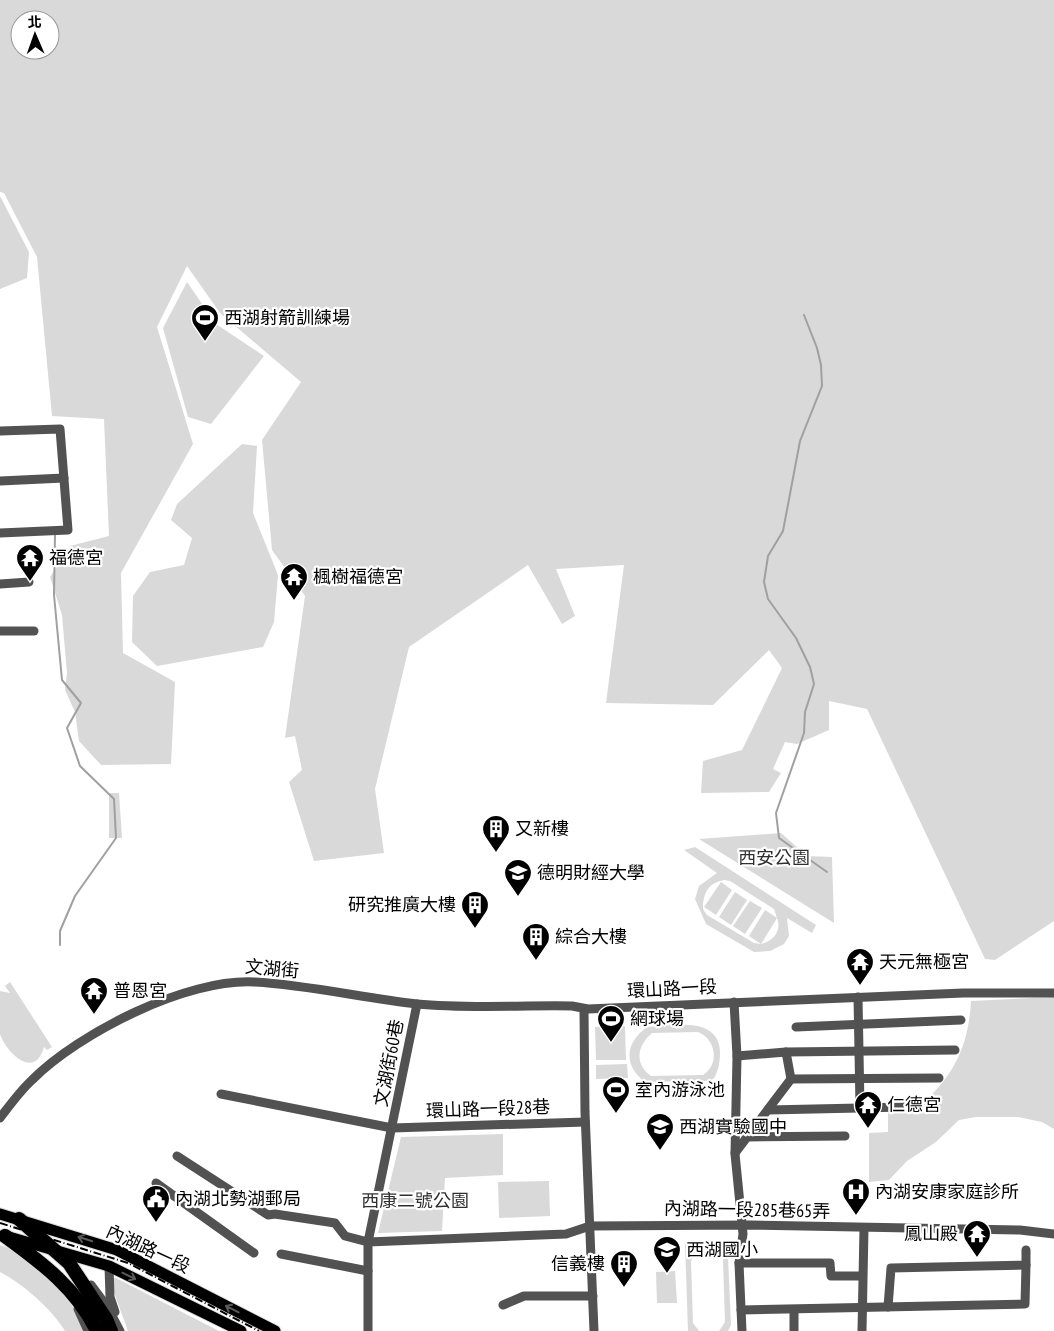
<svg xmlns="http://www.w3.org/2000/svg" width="1054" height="1331" font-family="'PT Sans Narrow','Noto Sans TC',sans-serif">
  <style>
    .green { fill: #d9d9d9; fill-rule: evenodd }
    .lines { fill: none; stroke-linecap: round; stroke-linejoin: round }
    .stream { stroke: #a0a0a0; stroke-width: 2 }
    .major-casing { stroke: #dbdbdb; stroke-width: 13 }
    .highway-casing { stroke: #dbdbdb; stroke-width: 16 }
    .minor { stroke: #525252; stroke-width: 9 }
    .major { stroke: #000; stroke-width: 11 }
    .highway { stroke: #000; stroke-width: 14 }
    .rail { stroke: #000; stroke-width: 2; stroke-dasharray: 8 2.5 1 2.5; stroke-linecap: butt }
    .oneway { stroke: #595959 }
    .labels { text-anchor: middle; stroke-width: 4.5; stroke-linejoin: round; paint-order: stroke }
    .poi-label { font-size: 18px; fill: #000; stroke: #fff; text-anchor: start }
    .park-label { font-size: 18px; fill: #303030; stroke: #fff }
    .street-label { font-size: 18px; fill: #000; stroke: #fff }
  </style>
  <rect width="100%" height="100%" fill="#fff"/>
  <!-- green -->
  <g class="green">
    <path d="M0 0H1054V921L995 960 985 959 867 709 829 701V730L797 744 785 742 773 769 781 773 769 792 701 793 703 761 742 750 782 668 769 650 713 705 606 703 624 565 556 569 575 616 562 624 528 565 409 647 375 789 384 853 314 861 289 782 302 770 295 736 285 738 305 596 272 550 262 440 301 382 220 313 187 266 157 327 193 444 121 573 123 653 175 682 171 764 101 765 79 741 75 712 65 690 67 673 62 615 50 577 70 546 109 536 104 419 52 416 37 257 4 193 0 192ZM20 20H50V50H20Z"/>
    <path d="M0 196 29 252 27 278 0 289Z"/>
    <path d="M187 282 216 324 264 356 211 424 188 417 163 328Z"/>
    <path d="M242 444 257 446 253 513 278 575 274 622 263 647 157 666 132 642 133 596 150 572 184 565 192 538 171 520 177 504Z"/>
    <path d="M109 793H119L122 838H109Z"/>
    <path d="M781 833 807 856 832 857 834 923 699 839Z"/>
    <path d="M695 847 816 925 812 933 787 918 789 936 784 944 770 951 754 952 706 924 695 899 699 886 717 873 684 850ZM724 880 730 881 774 909 777 918 765 910 749 936 761 944 754 943 707 915 703 909C703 893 708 883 724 880ZM777 918C782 931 773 941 761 944Z"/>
    <path d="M721 882 732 890 716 915 704 907Z"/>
    <path d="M735 892 747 900 731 925 719 917Z"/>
    <path d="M750 901 762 908 745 934 733 926Z"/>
    <path d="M10 982 52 1047 47 1050 44 1047C35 1080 7 1054 0 1034 0 1022 0 1004 0 991L10 993 5 986Z"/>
    <path d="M1054 997V1129L1042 1122 1018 1117H976L959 1120 936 1142 907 1161 889 1180 869 1182V1133L888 1132V1111C895 1110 904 1111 911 1109 920 1105 929 1097 936 1090 960 1064 969 1036 971 1001Z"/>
    <path d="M625 1026 626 1060H596L595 1027Z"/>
    <path d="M647 1027C671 1026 719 1015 720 1052 720 1061 719 1070 714 1078L710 1081 645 1082C623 1065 625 1043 647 1027ZM698 1032C716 1039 720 1064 703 1075L651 1076C634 1063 637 1046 652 1033Z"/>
    <path d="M627 1064 628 1078 596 1079V1065Z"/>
    <path d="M503 1134V1175L445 1178 442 1231 378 1233 401 1137Z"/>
    <path d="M549 1181 550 1216 499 1218 498 1182Z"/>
    <path d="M709 1240 722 1246 728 1257 731 1325 728 1331H719L725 1322 723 1260 718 1251 707 1247 696 1252 691 1261 693 1323 699 1331H688L685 1243H690L691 1249 699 1242Z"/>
    <path d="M0 1245C25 1253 58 1284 72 1306 77 1313 80 1323 83 1331H65C51 1308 24 1285 0 1272Z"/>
    <path d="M675 1271 677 1303H657L656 1272Z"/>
    <path d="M111 1278H116L219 1331H128L111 1284Z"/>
  </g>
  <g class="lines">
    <!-- stream -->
    <g class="stream">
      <path d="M804 315 817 348 821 365 822 386 800 441 783 531 768 556 764 582 768 599 796 638 810 667 814 684 805 712 804 733 776 813 779 838 827 872"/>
      <path d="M55 535 54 595 62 680 81 703 67 728 80 766 114 799 116 838 75 896 60 931V945"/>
    </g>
    <defs>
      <g id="major">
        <path d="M0 1214 117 1250 275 1331"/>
        <path d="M9 1237 109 1266 241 1331"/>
      </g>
      <g id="highway">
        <path d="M19 1219 69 1263 106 1319 111 1331"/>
        <path d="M5 1236C42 1263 77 1289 97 1331"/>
      </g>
    </defs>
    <!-- major casing -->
    <use href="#major" class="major-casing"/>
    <!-- highway casing -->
    <use href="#highway" class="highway-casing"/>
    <!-- minor -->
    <g class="minor">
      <path d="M0 431 60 429 68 530 0 533"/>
      <path d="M0 481 64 478"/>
      <path d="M0 584 29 582"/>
      <path d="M0 631H34"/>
      <path d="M858 997 860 1107"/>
      <path d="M734 1002 737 1056 735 1154 743 1234 739 1263 742 1331"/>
      <path d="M584 1009 585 1112 594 1331"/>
      <path d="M796 1027 961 1020"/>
      <path d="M737 1056 786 1052 955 1050"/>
      <path d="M791 1079 939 1078"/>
      <path d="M221 1094 392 1128 585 1122"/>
      <path d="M768 1110 905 1107"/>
      <path d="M0 1118C10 1105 20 1091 32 1080 79 1033 187 978 255 982 309 985 363 998 417 1004 468 1009 521 1005 572 1006L588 1009 963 993H1054"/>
      <path d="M746 1137 845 1136"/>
      <path d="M735 1153 791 1079 786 1052"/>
      <path d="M177 1156 268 1215 275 1214 335 1223 345 1236 368 1242 566 1234 590 1226 751 1225 1020 1230 1054 1234"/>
      <path d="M156 1183 254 1253"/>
      <path d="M281 1254 368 1271"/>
      <path d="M739 1263H830L831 1276H862"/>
      <path d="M109 1266 110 1297 115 1312"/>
      <path d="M91 1285 108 1308 120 1331"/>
      <path d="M503 1305 524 1296H593"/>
      <path d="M888 1307 891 1268 1026 1265V1250"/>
      <path d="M78 1309 88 1331"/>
      <path d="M741 1310 1025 1304 1026 1265"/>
      <path d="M794 1310V1331"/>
      <path d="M368 1331V1242L417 1004"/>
      <path d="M862 1331 864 1228"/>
    </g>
    <!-- major -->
    <use href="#major" class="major"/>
    <!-- highway -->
    <use href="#highway" class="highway"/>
    <!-- rail -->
    <path class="rail" d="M0 1223 128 1263 259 1331"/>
  </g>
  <!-- one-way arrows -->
  <defs><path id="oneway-shaft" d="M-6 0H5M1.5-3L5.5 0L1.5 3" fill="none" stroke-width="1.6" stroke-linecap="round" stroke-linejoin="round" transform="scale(1.25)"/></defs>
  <g class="oneway">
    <use href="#oneway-shaft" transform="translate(85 1239) rotate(-162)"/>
    <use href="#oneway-shaft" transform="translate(129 1276) rotate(26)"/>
    <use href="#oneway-shaft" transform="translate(232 1309) rotate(-153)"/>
  </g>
  <!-- icons -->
  <defs>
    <symbol id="stadium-pin" viewBox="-11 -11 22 30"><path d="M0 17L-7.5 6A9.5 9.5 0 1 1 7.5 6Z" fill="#000" stroke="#fff"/><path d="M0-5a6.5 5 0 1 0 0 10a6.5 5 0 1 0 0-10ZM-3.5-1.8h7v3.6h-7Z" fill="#fff"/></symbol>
    <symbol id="temple-pin" viewBox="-11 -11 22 30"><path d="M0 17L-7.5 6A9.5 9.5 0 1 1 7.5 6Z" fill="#000" stroke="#fff"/><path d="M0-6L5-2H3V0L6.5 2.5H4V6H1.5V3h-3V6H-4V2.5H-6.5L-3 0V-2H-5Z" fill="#fff"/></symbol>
    <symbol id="building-pin" viewBox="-11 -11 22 30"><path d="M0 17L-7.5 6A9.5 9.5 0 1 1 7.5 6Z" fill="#000" stroke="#fff"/><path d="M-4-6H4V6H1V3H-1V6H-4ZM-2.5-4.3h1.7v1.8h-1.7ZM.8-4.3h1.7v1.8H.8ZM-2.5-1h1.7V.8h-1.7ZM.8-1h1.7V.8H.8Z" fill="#fff"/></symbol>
    <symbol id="university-pin" viewBox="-11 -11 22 30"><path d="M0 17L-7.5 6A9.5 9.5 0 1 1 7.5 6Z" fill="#000" stroke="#fff"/><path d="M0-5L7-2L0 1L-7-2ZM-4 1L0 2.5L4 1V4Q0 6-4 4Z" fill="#fff"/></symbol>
    <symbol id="school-pin" viewBox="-11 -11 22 30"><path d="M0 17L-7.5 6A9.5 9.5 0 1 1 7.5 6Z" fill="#000" stroke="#fff"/><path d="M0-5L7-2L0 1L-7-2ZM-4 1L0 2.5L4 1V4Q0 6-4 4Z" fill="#fff"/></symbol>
    <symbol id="hospital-pin" viewBox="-11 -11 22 30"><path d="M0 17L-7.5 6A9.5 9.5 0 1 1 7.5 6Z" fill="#000" stroke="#fff"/><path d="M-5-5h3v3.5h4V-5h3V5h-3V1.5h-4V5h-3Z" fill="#fff"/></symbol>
    <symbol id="civic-pin" viewBox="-11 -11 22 30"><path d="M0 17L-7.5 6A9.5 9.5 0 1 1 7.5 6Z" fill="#000" stroke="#fff"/><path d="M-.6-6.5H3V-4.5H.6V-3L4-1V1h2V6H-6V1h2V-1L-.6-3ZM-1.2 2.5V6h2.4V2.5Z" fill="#fff"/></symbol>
  </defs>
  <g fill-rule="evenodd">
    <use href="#stadium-pin" x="189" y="302" width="32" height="43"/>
    <use href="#temple-pin" x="14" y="542" width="32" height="43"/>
    <use href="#temple-pin" x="278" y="561" width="32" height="43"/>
    <use href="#building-pin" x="480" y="813" width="32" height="43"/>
    <use href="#university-pin" x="502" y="857" width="32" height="43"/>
    <use href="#building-pin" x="459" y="889" width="32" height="43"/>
    <use href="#building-pin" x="520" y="921" width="32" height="43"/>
    <use href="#temple-pin" x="844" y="946" width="32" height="43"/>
    <use href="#temple-pin" x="78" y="975" width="32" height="43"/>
    <use href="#stadium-pin" x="595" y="1003" width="32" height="43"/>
    <use href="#stadium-pin" x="600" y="1074" width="32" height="43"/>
    <use href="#temple-pin" x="852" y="1089" width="32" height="43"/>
    <use href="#school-pin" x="644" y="1111" width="32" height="43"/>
    <use href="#hospital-pin" x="840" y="1176" width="32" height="43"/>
    <use href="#civic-pin" x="140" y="1183" width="32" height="43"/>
    <use href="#temple-pin" x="961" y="1218" width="32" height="43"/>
    <use href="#school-pin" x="651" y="1234" width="32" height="43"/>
    <use href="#building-pin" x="608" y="1248" width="32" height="43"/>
  </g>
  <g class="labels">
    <!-- poi labels -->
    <g class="poi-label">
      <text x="224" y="324">西湖射箭訓練場</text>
      <text x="49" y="564">福德宮</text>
      <text x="313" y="583">楓樹福德宮</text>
      <text x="515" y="835">又新樓</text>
      <text x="537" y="879">德明財經大學</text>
      <text x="456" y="911" text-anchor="end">研究推廣大樓</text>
      <text x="555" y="943">綜合大樓</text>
      <text x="879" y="968">天元無極宮</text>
      <text x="113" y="997">普恩宮</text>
      <text x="630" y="1025">網球場</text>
      <text x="635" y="1096">室內游泳池</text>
      <text x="887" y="1111">仁德宮</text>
      <text x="679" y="1133">西湖實驗國中</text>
      <text x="875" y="1198">內湖安康家庭診所</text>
      <text x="175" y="1205">內湖北勢湖郵局</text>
      <text x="958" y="1240" text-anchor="end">鳳山殿</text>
      <text x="686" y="1256">西湖國小</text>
      <text x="605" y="1270" text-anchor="end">信義樓</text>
    </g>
    <!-- park labels -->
    <g class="park-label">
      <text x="774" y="864">西安公園</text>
      <text x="415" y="1207">西康二號公園</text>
    </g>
    <!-- street labels -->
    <g class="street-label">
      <text transform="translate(272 969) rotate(5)" y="6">文湖街</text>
      <text transform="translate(672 989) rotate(-3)" y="6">環山路一段</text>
      <text transform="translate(389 1063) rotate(-79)" y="6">文湖街60巷</text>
      <text transform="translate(488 1109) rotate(-2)" y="6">環山路一段28巷</text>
      <text transform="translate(747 1210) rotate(1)" y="6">內湖路一段285巷65弄</text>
      <text transform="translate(148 1249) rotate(25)" y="6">內湖路一段</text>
    </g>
  </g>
  <!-- north arrow -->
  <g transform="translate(35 35) rotate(358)"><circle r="24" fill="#ffffff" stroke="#999999"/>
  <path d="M0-4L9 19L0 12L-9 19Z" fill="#000000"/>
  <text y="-8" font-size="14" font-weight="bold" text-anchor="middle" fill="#000000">北</text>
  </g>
</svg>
